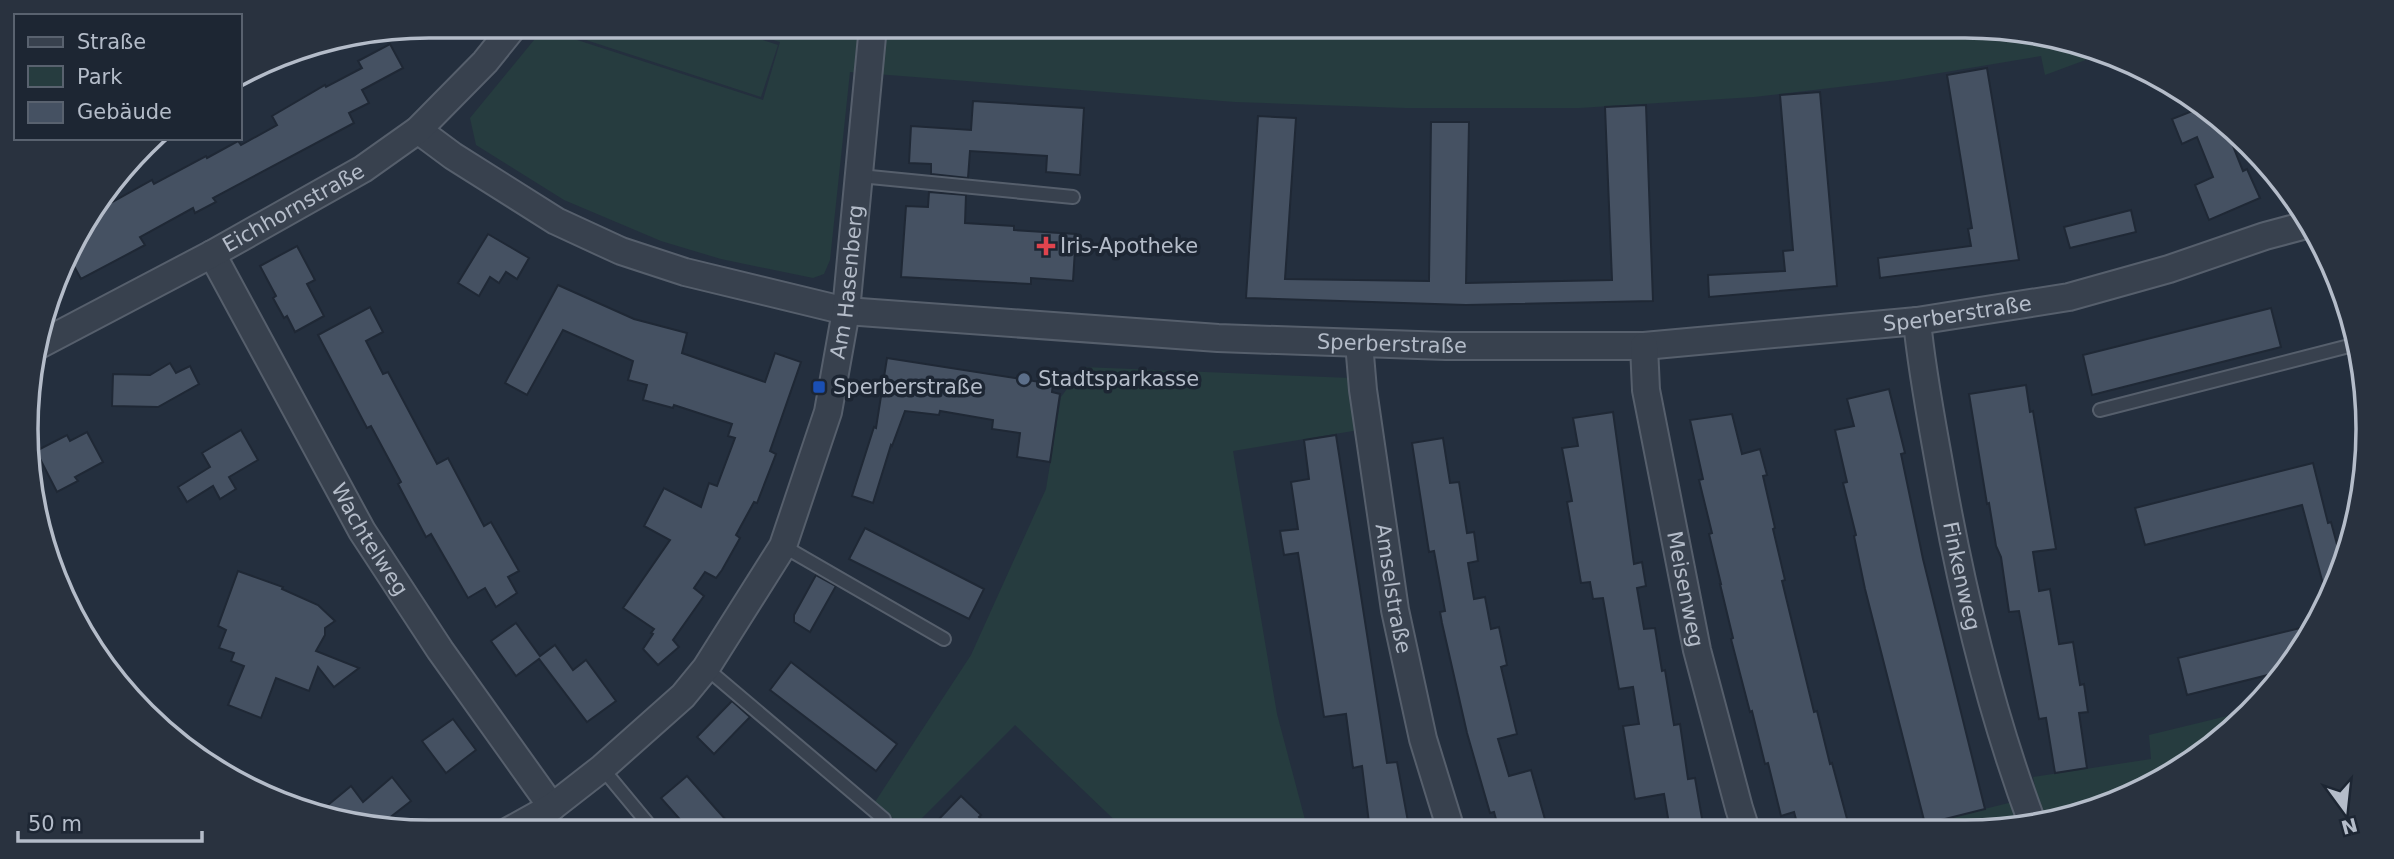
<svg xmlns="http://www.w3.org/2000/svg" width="2394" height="859" font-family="'DejaVu Sans',sans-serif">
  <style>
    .green { fill: #263c3f }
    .building { fill: #455162; stroke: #1f2835; stroke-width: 2 }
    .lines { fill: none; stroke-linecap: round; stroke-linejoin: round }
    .lane-casing { stroke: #565f6c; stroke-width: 16 }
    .street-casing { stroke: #565f6c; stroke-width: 30 }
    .lane { stroke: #38414e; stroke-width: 12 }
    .street { stroke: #38414e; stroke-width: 26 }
    .health-dot { fill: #e0444e; stroke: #1d2633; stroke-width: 2.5 }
    .service-dot { fill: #5c6f8a; stroke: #1d2633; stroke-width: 2.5 }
    .transit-dot { fill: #1a4fb4; stroke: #1d2633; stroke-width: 2.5 }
    .labels { text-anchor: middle; stroke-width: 7; stroke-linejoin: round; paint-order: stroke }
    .street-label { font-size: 21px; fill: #b4bcc9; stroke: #1d2633 }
    .poi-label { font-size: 21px; fill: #b4bcc9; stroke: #1d2633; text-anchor: start }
    .rim { fill: none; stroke: #b4bcc9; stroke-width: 3.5 }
  </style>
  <rect width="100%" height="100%" fill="#242f3e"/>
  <!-- green -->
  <g class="green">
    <path d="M543 26H1964L2068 40 2099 55 2045 75 2041 56 1898 80 1754 97 1579 108H1405L1235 102 850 72 830 260 824 274 813 278 721 259 661 241 564 200 476 145 470 118 543 29 763 100 780 42 733 28V30L778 45 761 97Z"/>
    <path d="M1083 367 1351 378 1359 430 1233 451 1277 714 1308 831H1126L1015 725 908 832 875 802 971 655 1046 489 1061 397Z"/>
    <path d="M2248 711 2231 732 2142 791 2018 829H1903L2037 796 2033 777 2151 759 2149 735Z"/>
  </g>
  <!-- building -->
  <g class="building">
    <path d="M390 44 403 68 362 90 369 103 349 113 354 123 213 198 216 202 195 213 193 208 140 237 145 245 81 279 67 253 100 209 152 180 154 184 206 156 207 158 238 141 241 145 277 125 272 116 325 85 326 87 362 68 358 61Z"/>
    <path d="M1987 68 2019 260 1880 278 1878 258 1971 246 1968 229 1972 228 1947 75Z"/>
    <path d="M1820 92 1837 286 1709 297 1708 275 1785 271 1783 251 1793 250 1780 95Z"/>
    <path d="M973 101 1084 108 1080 175 1046 172 1047 156 970 151 968 178 931 174V164L909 163 911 126 971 130Z"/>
    <path d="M1646 105 1653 301 1466 305 1246 298 1258 116 1296 118 1285 279 1429 281 1431 122H1469L1466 283 1612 280 1605 107Z"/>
    <path d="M2200 108 2205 120 2215 116 2225 126 2243 171 2247 169 2260 198 2209 220 2195 185 2213 177 2197 137 2182 144 2172 119Z"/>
    <path d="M929 192 966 195 965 223 1014 226V230L1076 234 1073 281 1031 278V284L901 277 906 206 928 207Z"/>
    <path d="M2131 210 2136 232 2070 248 2064 227Z"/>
    <path d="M488 234 529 258 517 279 506 272 499 283 490 277 479 296 458 283Z"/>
    <path d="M297 246 315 280 307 284 324 316 295 332 287 316 284 318 273 298 276 296 260 266Z"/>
    <path d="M558 285 634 319 687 333 682 353 765 382 775 353 801 362 770 451 776 454 757 503 754 502 736 535 740 538 722 570 716 578 705 572 694 588 704 596 673 640 679 647 658 665 643 649 653 634 651 633 654 629 623 608 670 540 644 526 664 488 701 507 709 483 717 486 735 438 728 436 732 424 674 405 673 408 643 400 647 385 628 380 633 361 563 330 527 395 505 383Z"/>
    <path d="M370 307 383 332 366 341 383 374 388 372 437 464 448 458 484 526 491 522 519 571 508 577 517 593 496 607 485 588 468 598 431 534 426 537 398 484 401 482 371 426 367 428 318 335Z"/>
    <path d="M2271 308 2281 347 2092 395 2083 355Z"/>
    <path d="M887 358 1053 384 1052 392 1060 394 1050 462 1017 457 1020 433 992 429 993 420 940 411 939 415 905 411 892 446 891 445 873 503 852 496 874 427 876 428Z"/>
    <path d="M170 363 176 373 190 366 199 384 158 407 112 406 113 374 150 375Z"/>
    <path d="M2026 385 2030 412 2033 411 2056 549 2033 552 2039 591 2050 589 2059 644 2073 642 2080 685 2084 684 2088 712 2079 713 2087 768 2055 773 2046 718 2039 719 2019 611 2009 612 2001 557 1996 546 1989 503 1987 504 1969 394Z"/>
    <path d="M1889 389 1905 453 1901 454 1923 559 1985 809 1925 824 1865 589 1854 536 1856 535 1843 483 1847 482 1835 430 1854 426 1847 399Z"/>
    <path d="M1613 412 1634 564 1642 562 1646 586 1637 588 1644 629 1655 628 1662 671 1665 670 1674 725 1680 724 1688 779 1695 778 1704 830H1670L1664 794 1635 799 1623 726 1639 724 1633 687 1619 689 1603 598 1593 599 1590 582 1581 583 1567 502 1572 501 1562 448 1578 446 1573 418Z"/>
    <path d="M1732 414 1742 454 1760 449 1767 475 1763 476 1775 528 1773 529 1785 580 1782 581 1814 712 1817 711 1830 764 1832 763 1850 830H1799L1794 812 1781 816 1768 763 1765 764 1752 711 1750 712 1731 639 1733 638 1720 584H1721L1709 534 1712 533 1699 480 1703 479 1690 420Z"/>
    <path d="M241 430 258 460 229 477 236 489 220 499 213 486 187 502 178 487 210 467 202 453Z"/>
    <path d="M87 432 103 462 75 477 78 481 57 492 36 451 67 435 70 441Z"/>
    <path d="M1336 435 1387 763 1397 762 1409 827 1405 828 1406 831H1370L1362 766 1353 768 1346 714 1324 717 1298 553 1284 555 1280 531 1298 529 1291 482 1309 479 1304 440Z"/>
    <path d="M1443 438 1450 483 1459 482 1467 533 1474 532 1478 561 1468 563 1474 599 1485 597 1491 629 1499 627 1507 665 1501 667 1517 734 1498 739 1509 776 1531 770 1548 830H1499L1494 812 1490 813 1467 733 1442 623 1440 612 1445 611 1434 551 1429 552 1412 443Z"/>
    <path d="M2313 463 2328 523 2331 522 2342 563 2327 599 2302 505 2145 545 2135 508Z"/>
    <path d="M865 528 984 589 969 619 849 559Z"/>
    <path d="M238 571 283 587 282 589 318 605 335 621 325 628V635L316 651 359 668 334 687 318 667 309 691 276 678 261 718 228 705 244 666 231 661 234 653 219 648 226 630 218 626Z"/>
    <path d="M816 575 836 586 810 632 794 622V615Z"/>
    <path d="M516 623 540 656 555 645 573 670 586 660 616 701 587 722 539 659 516 676 491 641Z"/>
    <path d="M2317 624 2314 631 2280 672 2187 695 2178 658Z"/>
    <path d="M791 662 897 744 876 771 770 690Z"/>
    <path d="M732 701 750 717 714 754 697 737Z"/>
    <path d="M453 719 476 750 446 773 422 741Z"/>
    <path d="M687 776 717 810 737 832H691L661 798Z"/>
    <path d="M392 777 411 801 379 826 358 823 351 814 340 821 328 805 351 786 363 802Z"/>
    <path d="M961 796 981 815 979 817 994 831 952 832 939 819Z"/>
  </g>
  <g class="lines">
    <defs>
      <g id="lane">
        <path d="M860 176 1073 197"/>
        <path d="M2100 410 2353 345"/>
        <path d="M783 546 944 639"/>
        <path d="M706 668 884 819"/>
        <path d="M602 768 655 832"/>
      </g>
      <g id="street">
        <path id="s1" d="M418 130 453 156 556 221 621 251 685 272 846 311 1218 338 1446 346H1644L1917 321 2069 297 2169 269 2265 236 2310 224"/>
        <path id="s2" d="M212 254 362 531 440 650 552 807"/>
        <path id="s3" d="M1917 321C1922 373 1932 423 1941 474 1962 593 1990 711 2033 825"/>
        <path id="s4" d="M1359 343 1363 390 1395 610 1423 739 1451 830"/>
        <path id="s5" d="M39 345 212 254 363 169 418 130 485 62 514 26"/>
        <path id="s6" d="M1644 346 1646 390 1697 650 1739 808 1746 830"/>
        <path id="s7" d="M505 833 552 807 602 768 683 696 706 668 783 546 828 412 846 311 873 26"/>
      </g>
    </defs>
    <!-- lane casing -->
    <use href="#lane" class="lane-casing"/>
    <!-- street casing -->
    <use href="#street" class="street-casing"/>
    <!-- lane -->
    <use href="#lane" class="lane"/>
    <!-- street -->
    <use href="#street" class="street"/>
  </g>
  <!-- markers -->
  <path class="health-dot" d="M1042.5 235.5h7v7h7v7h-7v7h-7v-7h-7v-7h7z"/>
  <circle class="service-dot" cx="1024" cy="379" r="7"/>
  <rect class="transit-dot" x="812" y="380" width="14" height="14" rx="3.5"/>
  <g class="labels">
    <!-- street labels -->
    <g class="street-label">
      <text dy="7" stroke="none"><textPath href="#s5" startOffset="289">Eichhornstraße</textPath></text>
      <text dy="7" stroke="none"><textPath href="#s7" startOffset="679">Am Hasenberg</textPath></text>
      <text dy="7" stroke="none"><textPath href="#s1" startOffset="1584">Sperberstraße</textPath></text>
      <text dy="7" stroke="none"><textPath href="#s1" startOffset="1017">Sperberstraße</textPath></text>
      <text dy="7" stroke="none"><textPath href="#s2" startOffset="326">Wachtelweg</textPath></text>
      <text dy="7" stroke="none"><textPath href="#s3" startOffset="259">Finkenweg</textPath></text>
      <text dy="7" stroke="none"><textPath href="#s4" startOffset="248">Amselstraße</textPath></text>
      <text dy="7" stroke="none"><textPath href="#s6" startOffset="247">Meisenweg</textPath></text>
    </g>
    <!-- poi labels -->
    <g class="poi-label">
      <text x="1060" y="253">Iris-Apotheke</text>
      <text x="1038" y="386">Stadtsparkasse</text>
      <text x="833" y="394">Sperberstraße</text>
    </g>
  </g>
  <!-- crop -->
  <path d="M0 0H2394V859H0ZM429 38H1965A391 391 0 0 1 2356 429V429A391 391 0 0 1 1965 820H429A391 391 0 0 1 38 429V429A391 391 0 0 1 429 38Z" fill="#29323f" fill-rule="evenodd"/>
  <path class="rim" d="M429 38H1965A391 391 0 0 1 2356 429V429A391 391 0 0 1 1965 820H429A391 391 0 0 1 38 429V429A391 391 0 0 1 429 38Z"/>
  <!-- legend -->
  <rect x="14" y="14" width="228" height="126" fill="#1d2633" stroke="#59626f" stroke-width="2"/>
  <rect x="28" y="37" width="35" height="10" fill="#38414e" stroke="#59626f" stroke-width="2"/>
  <text x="77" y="49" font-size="21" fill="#b4bcc9">Straße</text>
  <rect x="28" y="66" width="35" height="21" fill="#263c3f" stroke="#59626f" stroke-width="2"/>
  <text x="77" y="84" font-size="21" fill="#b4bcc9">Park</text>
  <rect x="28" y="102" width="35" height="21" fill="#455162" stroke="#59626f" stroke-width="2"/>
  <text x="77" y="119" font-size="21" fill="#b4bcc9">Gebäude</text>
  <!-- north arrow -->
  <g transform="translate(2345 810) rotate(165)" stroke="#1d2633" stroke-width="5" paint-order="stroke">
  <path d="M0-5L12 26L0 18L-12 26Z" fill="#b4bcc9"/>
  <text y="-10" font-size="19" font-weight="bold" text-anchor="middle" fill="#b4bcc9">N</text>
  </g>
  <!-- scale -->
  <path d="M18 831v10h184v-10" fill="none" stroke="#b4bcc9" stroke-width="3.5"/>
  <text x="28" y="831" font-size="21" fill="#b4bcc9" stroke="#1d2633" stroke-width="5" paint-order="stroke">50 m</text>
</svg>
